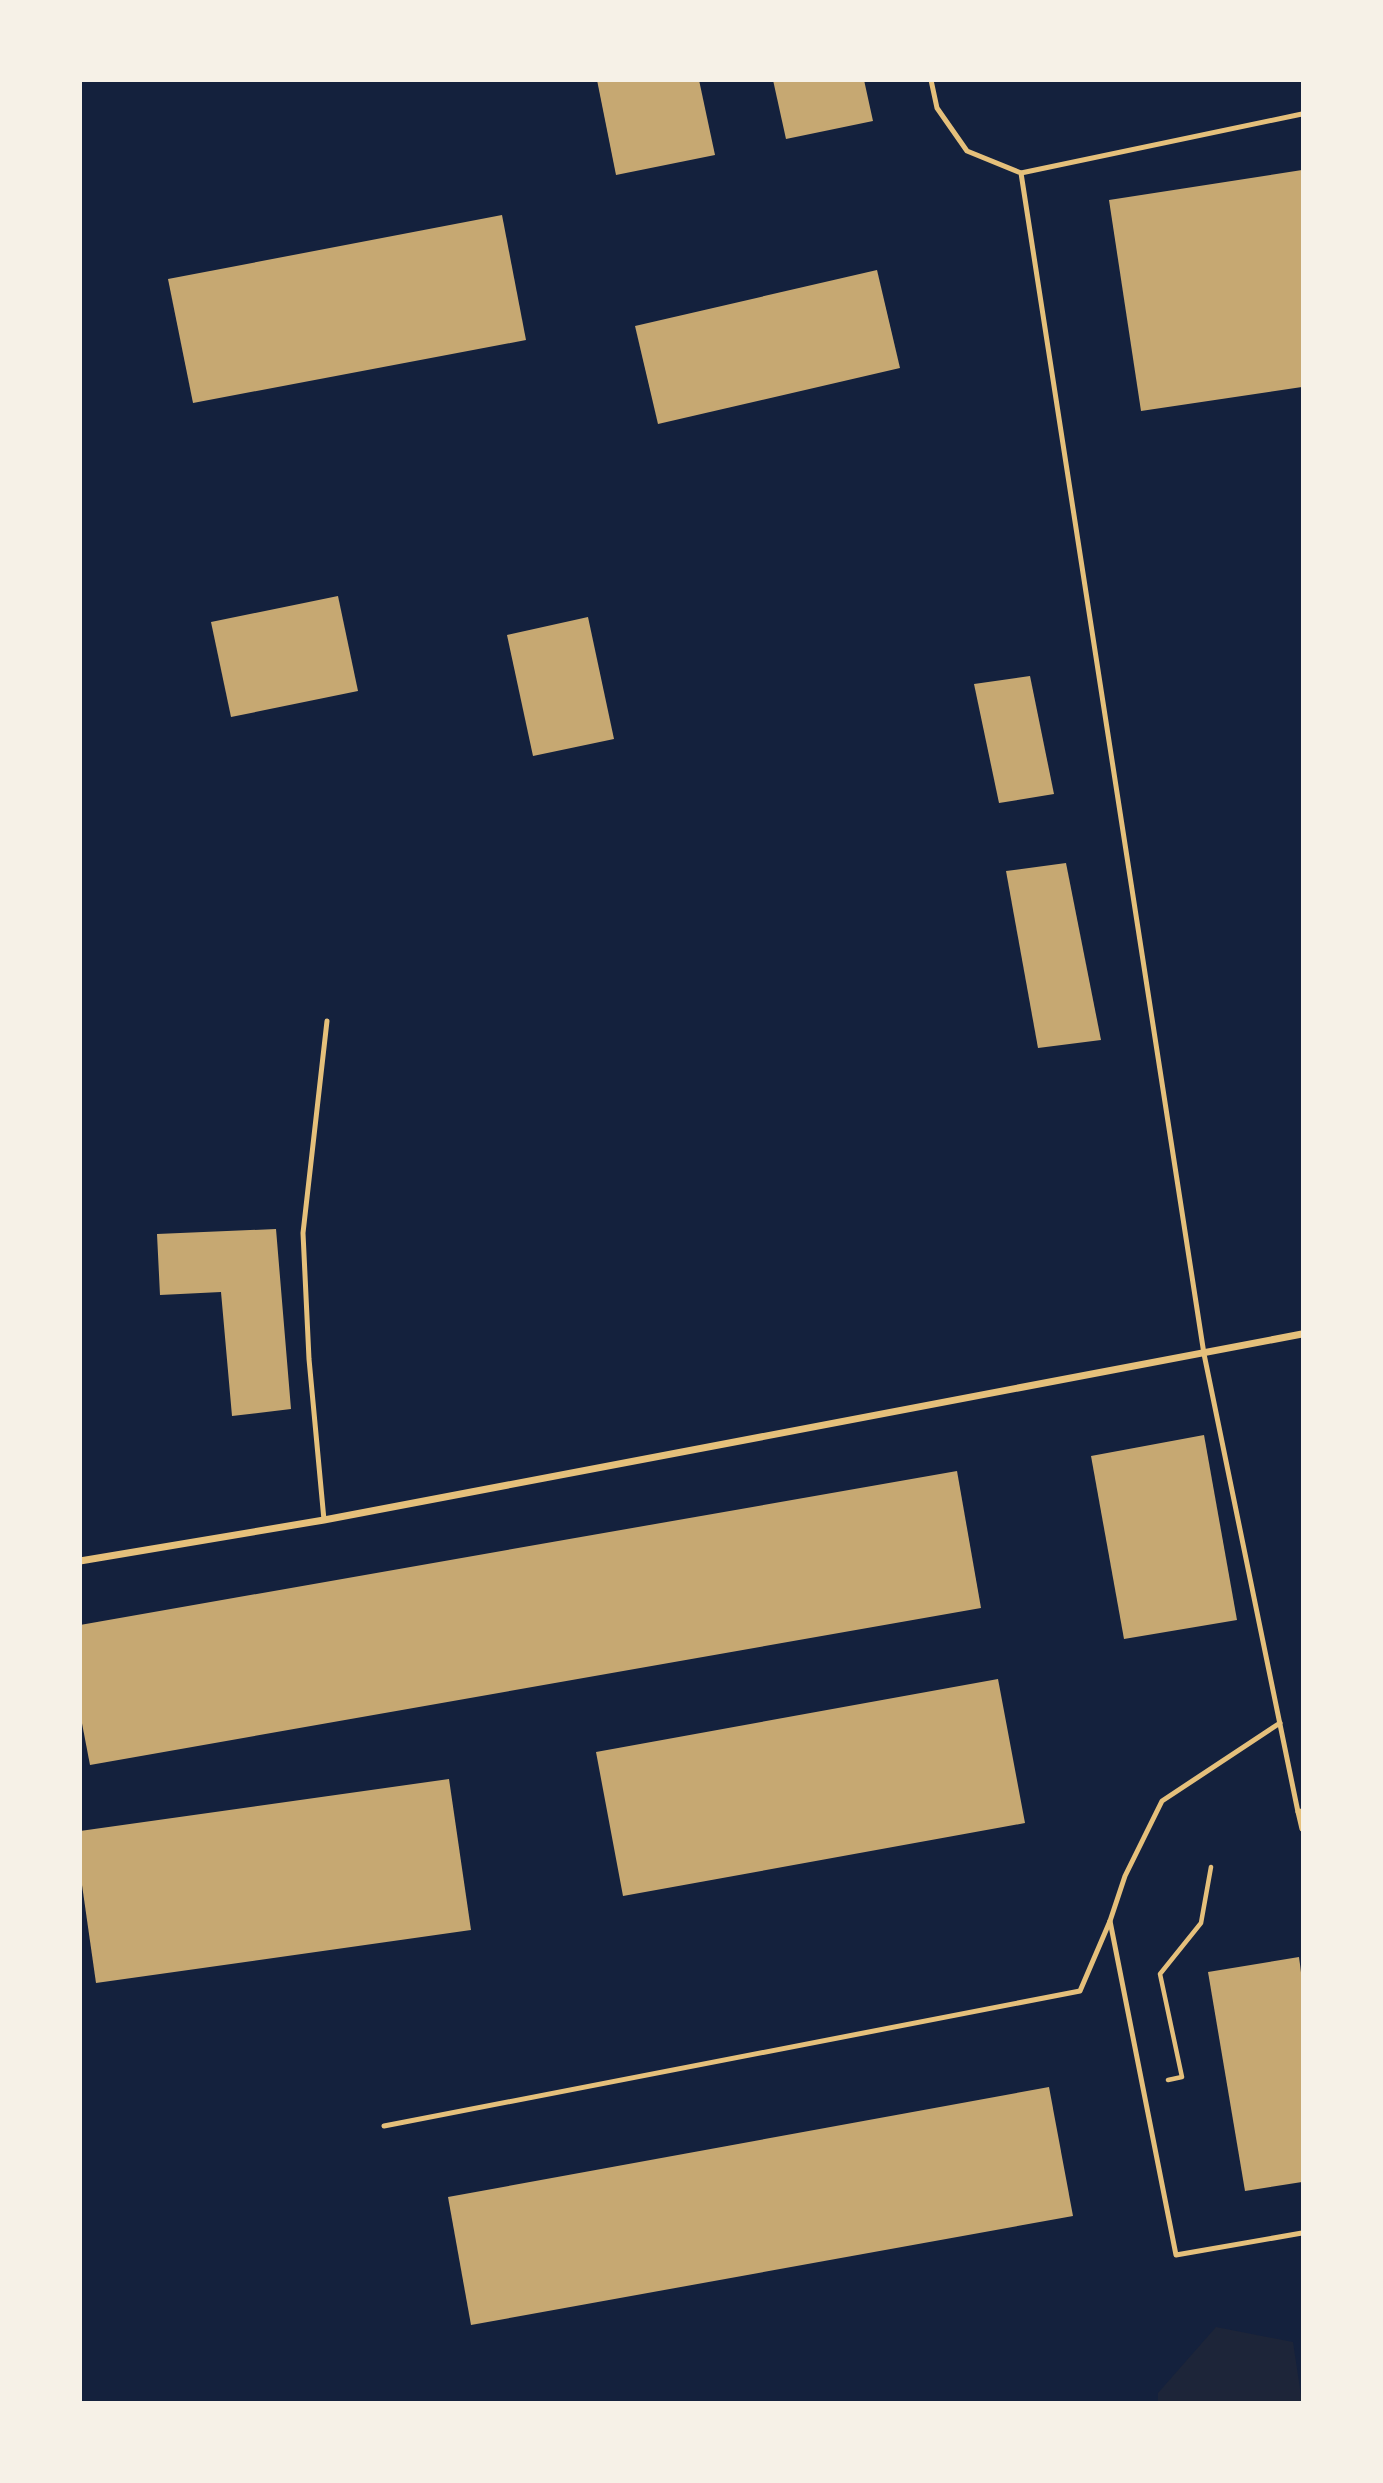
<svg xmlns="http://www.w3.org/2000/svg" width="1383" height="2483" font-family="Barlow,sans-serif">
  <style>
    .green { fill: #1d2539 }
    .building { fill: #c6a872 }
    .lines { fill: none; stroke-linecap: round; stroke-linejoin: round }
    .path { stroke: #e5c07b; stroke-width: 4.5 }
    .service { stroke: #e5c07b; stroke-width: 5 }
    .minor { stroke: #e5c07b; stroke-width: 7 }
  </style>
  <rect width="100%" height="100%" fill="#14213d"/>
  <!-- green -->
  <path class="green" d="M1216 2327 1293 2342 1302 2402H1158V2393Z"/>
  <!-- building -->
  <g class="building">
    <path d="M597 80H699L715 155 616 175Z"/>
    <path d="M773 80H864L873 121 786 139Z"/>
    <path d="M1302 170V387L1141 411 1109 200Z"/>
    <path d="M502 215 526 340 193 403 168 279Z"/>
    <path d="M877 270 900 368 658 424 635 326Z"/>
    <path d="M338 596 358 691 231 717 211 622Z"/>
    <path d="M588 617 614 739 533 756 507 635Z"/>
    <path d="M1030 676 1054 794 999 803 974 684Z"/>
    <path d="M1066 863 1101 1040 1038 1048 1006 871Z"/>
    <path d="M276 1229 291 1409 232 1416 221 1292 160 1295 157 1234Z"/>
    <path d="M1204 1435 1237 1620 1124 1639 1091 1456Z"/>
    <path d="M957 1471 981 1608 90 1765 80 1713V1625Z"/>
    <path d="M998 1679 1025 1823 623 1896 596 1752Z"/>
    <path d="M449 1779 471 1930 96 1983 80 1871V1831Z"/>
    <path d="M1299 1957 1302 1980V2182L1245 2191 1208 1972Z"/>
    <path d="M1049 2087 1073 2216 471 2325 448 2197Z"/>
  </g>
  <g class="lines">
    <!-- path -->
    <path class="path" d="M1168 2080 1182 2077 1160 1974 1201 1923 1211 1867"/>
    <!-- service -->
    <g class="service">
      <path d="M931 80 937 108 967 151 1021 173 1204 1354 1298 1812 1302 1811"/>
      <path d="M1021 173 1302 114"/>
      <path d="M324 1520 309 1359 303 1233 327 1021"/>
      <path d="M1298 1812 1302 1829"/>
      <path d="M1110 1921 1176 2255 1302 2233"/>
      <path d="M384 2126 1080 1991 1110 1921 1125 1876 1162 1801 1280 1723"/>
    </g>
    <!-- minor -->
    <path class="minor" d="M80 1561 324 1520 1302 1334"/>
  </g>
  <!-- border -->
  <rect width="1383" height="2483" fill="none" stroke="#f6f1e7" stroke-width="164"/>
</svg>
